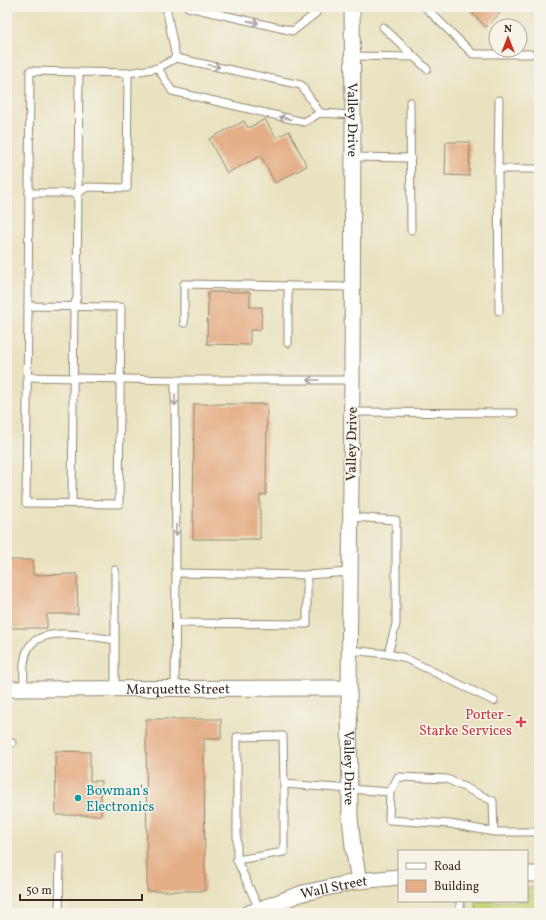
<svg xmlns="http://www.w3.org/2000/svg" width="546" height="920" font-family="Vollkorn,serif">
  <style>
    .green { fill: #c6d476; stroke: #807f4a }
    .building { fill: #e4af87 }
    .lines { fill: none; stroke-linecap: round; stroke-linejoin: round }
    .service-casing { stroke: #92866f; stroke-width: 9 }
    .minor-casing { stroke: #92866f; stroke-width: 17 }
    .service { stroke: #fff; stroke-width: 7 }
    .minor { stroke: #fff; stroke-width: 15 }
    .oneway { stroke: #a79f9a }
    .health-dot { fill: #e0444e; stroke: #f7f3e8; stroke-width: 1.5 }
    .culture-dot { fill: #0f9aa8; stroke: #f7f3e8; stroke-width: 1.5 }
    .labels { text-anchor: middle; stroke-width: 3; stroke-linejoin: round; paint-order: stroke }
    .street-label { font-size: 14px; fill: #3b2a1e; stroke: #f7f3e8 }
    .health-label { font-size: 14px; fill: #be3a42; stroke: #f7f3e8; text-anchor: end }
    .culture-label { font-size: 14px; fill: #0d838f; stroke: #f7f3e8; text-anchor: start }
  </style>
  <rect width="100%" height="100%" fill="#f7f3e8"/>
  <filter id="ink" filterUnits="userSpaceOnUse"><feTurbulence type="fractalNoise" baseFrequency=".025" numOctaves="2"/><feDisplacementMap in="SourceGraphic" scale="8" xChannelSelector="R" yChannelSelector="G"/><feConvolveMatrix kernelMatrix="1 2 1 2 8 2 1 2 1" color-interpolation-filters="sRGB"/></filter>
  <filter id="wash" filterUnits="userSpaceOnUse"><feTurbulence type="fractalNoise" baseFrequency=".012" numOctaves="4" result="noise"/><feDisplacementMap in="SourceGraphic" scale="16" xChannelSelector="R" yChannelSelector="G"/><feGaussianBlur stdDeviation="0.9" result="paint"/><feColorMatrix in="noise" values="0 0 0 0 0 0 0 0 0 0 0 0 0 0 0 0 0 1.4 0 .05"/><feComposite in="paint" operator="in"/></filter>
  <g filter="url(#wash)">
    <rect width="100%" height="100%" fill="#e8e2c0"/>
    <!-- green -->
    <path class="green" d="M527 887 539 888V913H476V901H527Z"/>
    <g id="blocks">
      <!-- building -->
      <g class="building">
        <path d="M466 7H506L486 27Z"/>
        <path d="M265 119 276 138 289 131 307 166 275 183 261 156 227 173 209 139 244 121 248 128Z"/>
        <path d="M446 142H470L469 176 445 175Z"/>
        <path d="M208 292H250V307H262L261 330H250V345L207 344Z"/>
        <path d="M194 404H267L266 495H260V539H193Z"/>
        <path d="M7 560H33V575L77 574 78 614H47V628H7Z"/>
        <path d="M146 719H221V739H204L205 891H147Z"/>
        <path d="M55 751 90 752V781H101V815H56Z"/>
      </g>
    </g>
  </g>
  <g filter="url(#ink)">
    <use href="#blocks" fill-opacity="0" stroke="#92866f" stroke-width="1"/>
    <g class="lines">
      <defs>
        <g id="service">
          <path d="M166 7 176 58"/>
          <path d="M188 7 293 31 316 13V7"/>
          <path d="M425 7 473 54H530"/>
          <path d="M383 27 427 69"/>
          <path d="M352 56 414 57"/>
          <path d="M158 68 172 91 304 122 320 113 353 115"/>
          <path d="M410 102 411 230"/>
          <path d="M352 157 411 158"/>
          <path d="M498 169 499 100"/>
          <path d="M29 193H78L87 187 127 188 128 73"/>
          <path d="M288 286V343"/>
          <path d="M28 306 121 307 119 504 26 503Z"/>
          <path d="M28 306 30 71 79 72"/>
          <path d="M499 311 498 169H539"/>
          <path d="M184 323V284L352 287"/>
          <path d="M27 377 175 380"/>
          <path d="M352 412 514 413"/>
          <path d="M72 503 74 306 77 297 79 72 128 73 158 68 176 58 301 85 320 113"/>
          <path d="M115 570V689"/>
          <path d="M176 573 307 575 350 572"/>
          <path d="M176 623 307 624V575"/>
          <path d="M349 650 388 654 396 624V520L350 517"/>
          <path d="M388 654 402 657 413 662 494 701"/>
          <path d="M24 689C24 676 22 661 28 649 40 624 93 637 115 640"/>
          <path d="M175 689 176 573 175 380H352"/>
          <path d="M7 743H12"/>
          <path d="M494 832 450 824 389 820 390 792 398 777 447 779 493 801 494 832H539"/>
          <path d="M237 860 284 852V784"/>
          <path d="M460 901V913"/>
          <path d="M259 909 237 860V737L283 736 284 784 390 792"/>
          <path d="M59 913 60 856"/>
        </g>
        <g id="minor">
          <path id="s1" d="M352 7 353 115 352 380 349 688 350 817 353 847 359 881"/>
          <path id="s2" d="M7 689 349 688"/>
          <path d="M527 874H539"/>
          <path id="s3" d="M249 913 303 893 359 881 399 877"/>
        </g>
      </defs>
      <!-- service casing -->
      <use href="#service" class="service-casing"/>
      <!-- minor casing -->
      <use href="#minor" class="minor-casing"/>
      <!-- service -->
      <use href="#service" class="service"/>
      <!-- minor -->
      <use href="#minor" class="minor"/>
    </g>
    <!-- one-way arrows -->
    <defs><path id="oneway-shaft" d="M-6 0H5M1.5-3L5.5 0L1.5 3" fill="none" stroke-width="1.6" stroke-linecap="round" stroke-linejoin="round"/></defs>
    <g class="oneway">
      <use href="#oneway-shaft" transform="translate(253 22) rotate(13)"/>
      <use href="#oneway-shaft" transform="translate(214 66) rotate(12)"/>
      <use href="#oneway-shaft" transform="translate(285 118) rotate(-167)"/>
      <use href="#oneway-shaft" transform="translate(313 380) rotate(-180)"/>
      <use href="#oneway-shaft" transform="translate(175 400) rotate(90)"/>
      <use href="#oneway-shaft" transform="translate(176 530) rotate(90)"/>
    </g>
  </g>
  <!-- markers -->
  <path class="health-dot" d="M519 716h4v4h4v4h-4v4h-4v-4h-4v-4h4z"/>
  <circle class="culture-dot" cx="78" cy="798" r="4"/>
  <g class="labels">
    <!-- street labels -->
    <g class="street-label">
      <text dy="5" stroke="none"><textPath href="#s1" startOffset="113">Valley Drive</textPath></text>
      <text transform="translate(351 444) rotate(-89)" y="5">Valley Drive</text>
      <text dy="5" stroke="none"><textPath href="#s2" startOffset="171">Marquette Street</textPath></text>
      <text dy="5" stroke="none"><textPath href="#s1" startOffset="761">Valley Drive</textPath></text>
      <text dy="5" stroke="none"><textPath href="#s3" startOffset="89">Wall Street</textPath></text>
    </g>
    <!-- health labels -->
    <g class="health-label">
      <text x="512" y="719">Porter -<tspan x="512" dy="16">Starke Services</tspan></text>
    </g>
    <!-- culture labels -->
    <g class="culture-label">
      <text x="86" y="795">Bowman's<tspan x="86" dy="16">Electronics</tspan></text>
    </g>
  </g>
  <!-- margin -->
  <rect width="546" height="920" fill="none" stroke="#f7f3e8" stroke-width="24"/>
  <!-- legend -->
  <rect x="398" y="850" width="130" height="52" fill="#f7f3e8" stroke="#aca397"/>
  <rect x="406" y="863" width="20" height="6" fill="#ffffff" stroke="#aca397"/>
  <text x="434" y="870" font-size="12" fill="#3b2a1e">Road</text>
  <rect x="406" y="880" width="20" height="12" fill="#e4af87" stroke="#aca397"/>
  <text x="434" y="890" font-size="12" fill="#3b2a1e">Building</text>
  <!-- north arrow -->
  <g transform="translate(508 38)"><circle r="19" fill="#f7f3e8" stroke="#aca397"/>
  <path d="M0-3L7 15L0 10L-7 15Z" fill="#c8321e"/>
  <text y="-6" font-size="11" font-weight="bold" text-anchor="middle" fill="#3b2a1e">N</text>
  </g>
  <!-- scale -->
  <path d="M20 894v6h122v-6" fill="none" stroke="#3b2a1e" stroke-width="2"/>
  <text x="26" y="894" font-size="12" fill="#3b2a1e" stroke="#f7f3e8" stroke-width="3" paint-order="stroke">50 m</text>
</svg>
